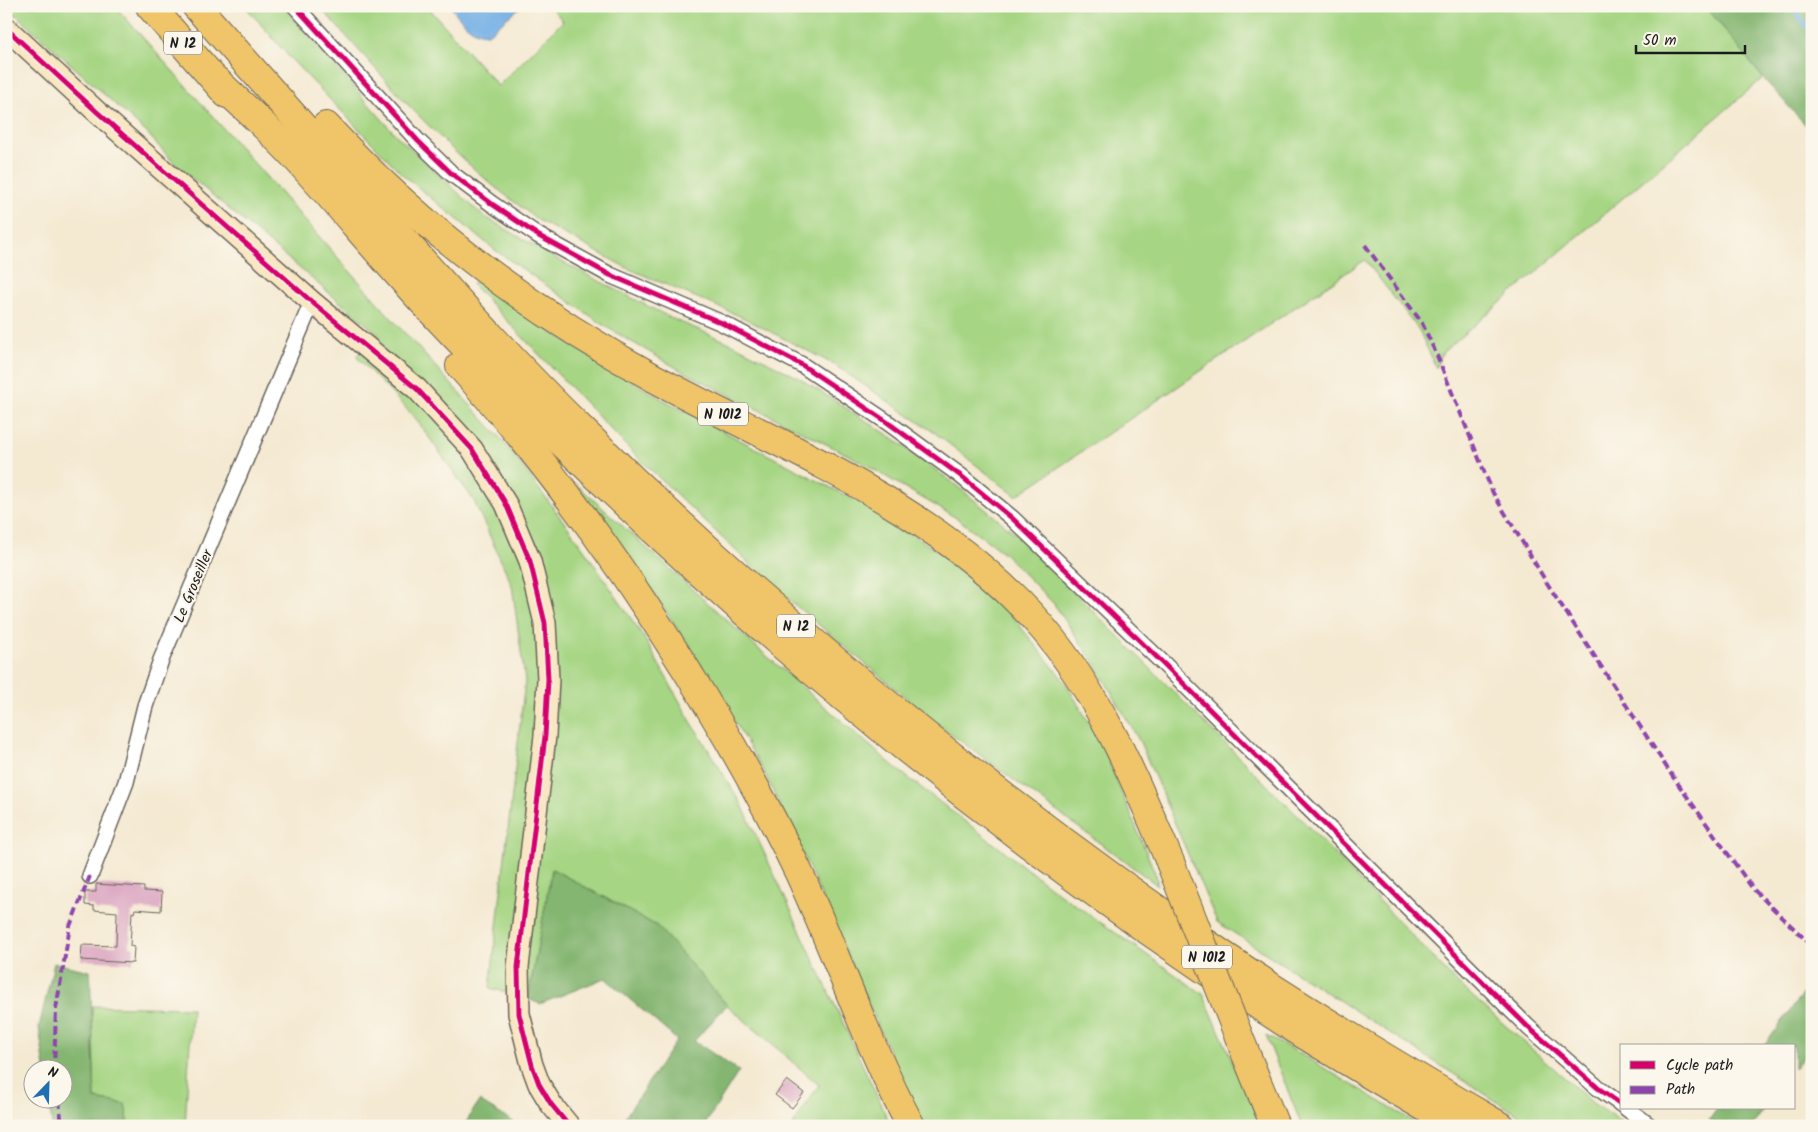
<svg xmlns="http://www.w3.org/2000/svg" width="1818" height="1132" font-family="Kalam,sans-serif">
  <style>
    .green { fill: #a6d583; stroke: #617850 }
    .forest { fill: #84b671; stroke: #506946 }
    .water { fill: #73afe5; stroke: #486680 }
    .lines { fill: none; stroke-linecap: round; stroke-linejoin: round }
    .stream { stroke: #73afe5; stroke-width: 4.5 }
    .building { fill: #daa3c0 }
    .street-casing { stroke: #68645b; stroke-width: 18 }
    .secondary-casing { stroke: #68645b; stroke-width: 24 }
    .highway-casing { stroke: #68645b; stroke-width: 30 }
    .street { stroke: #fff; stroke-width: 15 }
    .secondary { stroke: #f9e7c3; stroke-width: 21 }
    .highway { stroke: #f0c469; stroke-width: 28 }
    .highway-bridge-casing { stroke: #68645b; stroke-width: 30; stroke-linecap: butt }
    .highway-bridge { stroke: #f0c469; stroke-width: 28 }
    .quiet { stroke: #8e44ad; stroke-width: 4; stroke-dasharray: 8 4; stroke-linecap: butt }
    .cycleway-casing { stroke: #fbf7ec; stroke-width: 8 }
    .cycleway { stroke: #d6006c; stroke-width: 5 }
    .labels { text-anchor: middle; stroke-width: 4.5; stroke-linejoin: round; paint-order: stroke }
    .shield { fill: #fbf7ec; stroke: #5f5e5a; stroke-width: 1 }
    .shield-label { font-size: 14px; font-weight: bold; fill: #1c1c1c }
    .street-label { font-size: 15px; fill: #1c1c1c; stroke: #fbf7ec }
  </style>
  <rect width="100%" height="100%" fill="#fbf7ec"/>
  <filter id="ink" filterUnits="userSpaceOnUse"><feTurbulence type="fractalNoise" baseFrequency=".02" numOctaves="2"/><feDisplacementMap in="SourceGraphic" scale="10" xChannelSelector="R" yChannelSelector="G"/><feConvolveMatrix kernelMatrix="1 2 1 2 8 2 1 2 1" color-interpolation-filters="sRGB"/></filter>
  <filter id="wash" filterUnits="userSpaceOnUse"><feTurbulence type="fractalNoise" baseFrequency=".0096" numOctaves="4" result="noise"/><feDisplacementMap in="SourceGraphic" scale="20" xChannelSelector="R" yChannelSelector="G"/><feGaussianBlur stdDeviation="1.12" result="paint"/><feColorMatrix in="noise" values="0 0 0 0 0 0 0 0 0 0 0 0 0 0 0 0 0 1.4 0 .05"/><feComposite in="paint" operator="in"/></filter>
  <g filter="url(#wash)">
    <rect width="100%" height="100%" fill="#f4e9d1"/>
    <!-- green -->
    <g class="green">
      <path d="M6 6H115L393 320 503 441 579 542 643 636 690 720 741 803 891 1126H792L819 1085 727 1005 657 926 552 869 528 999 490 988 525 681 512 585 474 501 416 419 356 356 378 334 174 163 147 133Z"/>
      <path d="M245 6H282L395 134 482 215 562 262 673 319 735 345 799 378 893 438 952 482 1016 534 1307 825 1456 982 1594 1104 1629 1126H1538L1513 1112 1217 922 1140 742 1095 664 1054 604 1004 553 958 519 856 459 680 370 608 328 495 250 403 175 290 58Z"/>
      <path d="M319 6H427L498 86 563 21 550 6H1706L1763 78 1443 352 1436 368 1419 330 1365 260 1016 496 935 433 833 364 742 317 627 268 538 220 491 184 453 150 410 107Z"/>
      <path d="M477 279 543 327 660 398 885 516 961 567 1012 616 1065 682 1102 745 1157 878V885L936 723 776 589 632 452 472 284Z"/>
      <path d="M575 483 761 651 898 770 1057 892 1203 994 1261 1126H925L910 1099 814 879 764 772 706 673 657 598Z"/>
      <path d="M92 1006 192 1008 185 1126H129L125 1104 95 1099Z"/>
      <path d="M1266 1036 1294 1050 1421 1126H1302Z"/>
    </g>
    <!-- forest -->
    <g class="forest">
      <path d="M1706 6H1812V132L1763 78Z"/>
      <path d="M552 869 657 926 727 1005 694 1041 739 1071 704 1126H633L623 1120 677 1040 605 978 540 1004 528 999Z"/>
      <path d="M54 963 90 971 95 1099 125 1104 129 1126H52L49 1100H62V1070L45 1069 39 1027Z"/>
      <path d="M1812 981V1046L1794 1069V1046H1764Z"/>
      <path d="M479 1101 520 1126H464Z"/>
      <path d="M1718 1108H1765L1752 1126H1721L1709 1120Z"/>
      <path d="M185 1123 284 1126H185Z"/>
    </g>
    <!-- water -->
    <path class="water" d="M450 6H519V8L488 34C470 34 461 19 450 6Z"/>
    <g class="lines">
      <!-- stream -->
      <path class="stream" d="M1792 6 1812 34"/>
    </g>
    <g id="blocks">
      <!-- building -->
      <g class="building">
        <path d="M96 884 144 887V891L162 892 161 911 135 909 134 913 132 912 130 946 134 947 133 963 81 960 82 945 116 946 117 912 94 910V906L85 905V892H96Z"/>
        <path d="M787 1080 804 1093 792 1108 775 1095Z"/>
      </g>
    </g>
  </g>
  <g filter="url(#ink)">
    <use href="#blocks" fill-opacity="0" stroke="#68645b" stroke-width="1"/>
    <g class="lines">
      <defs>
        <g id="street">
          <path d="M295 6 418 141 452 174 492 204 539 236 610 275 722 323 802 365 887 422 961 476 1012 518 1165 665 1528 1027 1598 1088 1622 1105"/>
          <path d="M90 876 126 782 145 706 161 660 312 302"/>
          <path d="M1626 1108 1650 1126"/>
        </g>
        <path id="secondary" d="M6 28 96 111 312 302 417 389 472 449 506 504 530 561 545 623 548 679 545 736 518 967 519 1014 532 1065 539 1084 551 1104 569 1126"/>
        <g id="highway">
          <path d="M150 6 227 94"/>
          <path d="M196 6C261 80 327 153 392 227 454 296 515 365 582 430 780 625 997 801 1226 957 1315 1017 1407 1071 1500 1126"/>
          <path d="M217 81C246 109 277 136 304 167 335 201 365 237 396 272 446 329 500 383 555 436 781 657 1029 859 1295 1029 1348 1062 1402 1094 1457 1126"/>
          <path d="M326 126C420 228 533 312 654 378 789 451 937 507 1040 625 1100 694 1135 779 1170 862"/>
          <path d="M460 366C544 458 618 560 684 666 726 733 765 802 799 873 838 957 867 1044 911 1126"/>
          <path d="M1245 1052 1275 1126"/>
        </g>
      </defs>
      <!-- street casing -->
      <use href="#street" class="street-casing"/>
      <!-- secondary casing -->
      <use href="#secondary" class="secondary-casing"/>
      <!-- highway casing -->
      <use href="#highway" class="highway-casing"/>
      <!-- street -->
      <use href="#street" class="street"/>
      <!-- secondary -->
      <use href="#secondary" class="secondary"/>
      <!-- highway -->
      <use href="#highway" class="highway"/>
      <defs>
        <path id="highway-bridge" d="M1170 862 1245 1052"/>
      </defs>
      <!-- highway-bridge casing -->
      <use href="#highway-bridge" class="highway-bridge-casing"/>
      <!-- highway-bridge -->
      <use href="#highway-bridge" class="highway-bridge"/>
      <!-- quiet -->
      <g class="quiet">
        <path d="M1365 245 1422 323 1438 358 1493 493 1545 580 1671 774 1753 889 1812 946"/>
        <path d="M54 1070 56 1009 70 926 90 876"/>
        <path d="M59 1100 62 1126"/>
      </g>
      <defs>
        <g id="cycleway">
          <path d="M295 6 418 141 452 174 492 204 539 236 610 275 722 323 802 365 887 422 961 476 1012 518 1165 665 1528 1027 1598 1088 1622 1105"/>
          <path d="M6 28 96 111 312 302 417 389 472 449 506 504 530 561 545 623 548 679 545 736 518 967 519 1014 532 1065 539 1084 551 1104 569 1126"/>
        </g>
      </defs>
      <!-- cycleway casing -->
      <use href="#cycleway" class="cycleway-casing"/>
      <!-- cycleway -->
      <use href="#cycleway" class="cycleway"/>
    </g>
  </g>
  <g class="labels">
    <!-- shield labels -->
    <g class="shield">
      <rect x="164" y="31.5" width="38" height="23" rx="4"/>
      <rect x="698" y="402.5" width="50" height="23" rx="4"/>
      <rect x="777" y="614.5" width="38" height="23" rx="4"/>
      <rect x="1182" y="945.5" width="50" height="23" rx="4"/>
    </g>
    <g class="shield-label">
      <text x="183" y="48">N 12</text>
      <text x="723" y="419">N 1012</text>
      <text x="796" y="631">N 12</text>
      <text x="1207" y="962">N 1012</text>
    </g>
    <!-- street labels -->
    <g class="street-label">
      <text transform="translate(193 586) rotate(-67)" y="5">Le Groseiller</text>
    </g>
  </g>
  <!-- margin -->
  <rect width="1818" height="1132" fill="none" stroke="#fbf7ec" stroke-width="25"/>
  <!-- legend -->
  <rect x="1620" y="1044" width="175" height="65" fill="#fbf7ec" stroke="#a29f99"/>
  <rect x="1630" y="1061" width="25" height="8" fill="#d6006c" stroke="#a29f99"/>
  <text x="1666" y="1070" font-size="15" fill="#1c1c1c">Cycle path</text>
  <rect x="1630" y="1086" width="25" height="8" fill="#8e44ad" stroke="#a29f99"/>
  <text x="1666" y="1094" font-size="15" fill="#1c1c1c">Path</text>
  <!-- north arrow -->
  <g transform="translate(48 1084) rotate(23)"><circle r="24" fill="#fbf7ec" stroke="#a29f99"/>
  <path d="M0-4L9 19L0 12L-9 19Z" fill="#1f6fb2"/>
  <text y="-8" font-size="14" font-weight="bold" text-anchor="middle" fill="#1c1c1c">N</text>
  </g>
  <!-- scale -->
  <path d="M1636 45v8h109v-8" fill="none" stroke="#1c1c1c" stroke-width="2.5"/>
  <text x="1643" y="45" font-size="15" fill="#1c1c1c" stroke="#fbf7ec" stroke-width="4" paint-order="stroke">50 m</text>
</svg>
